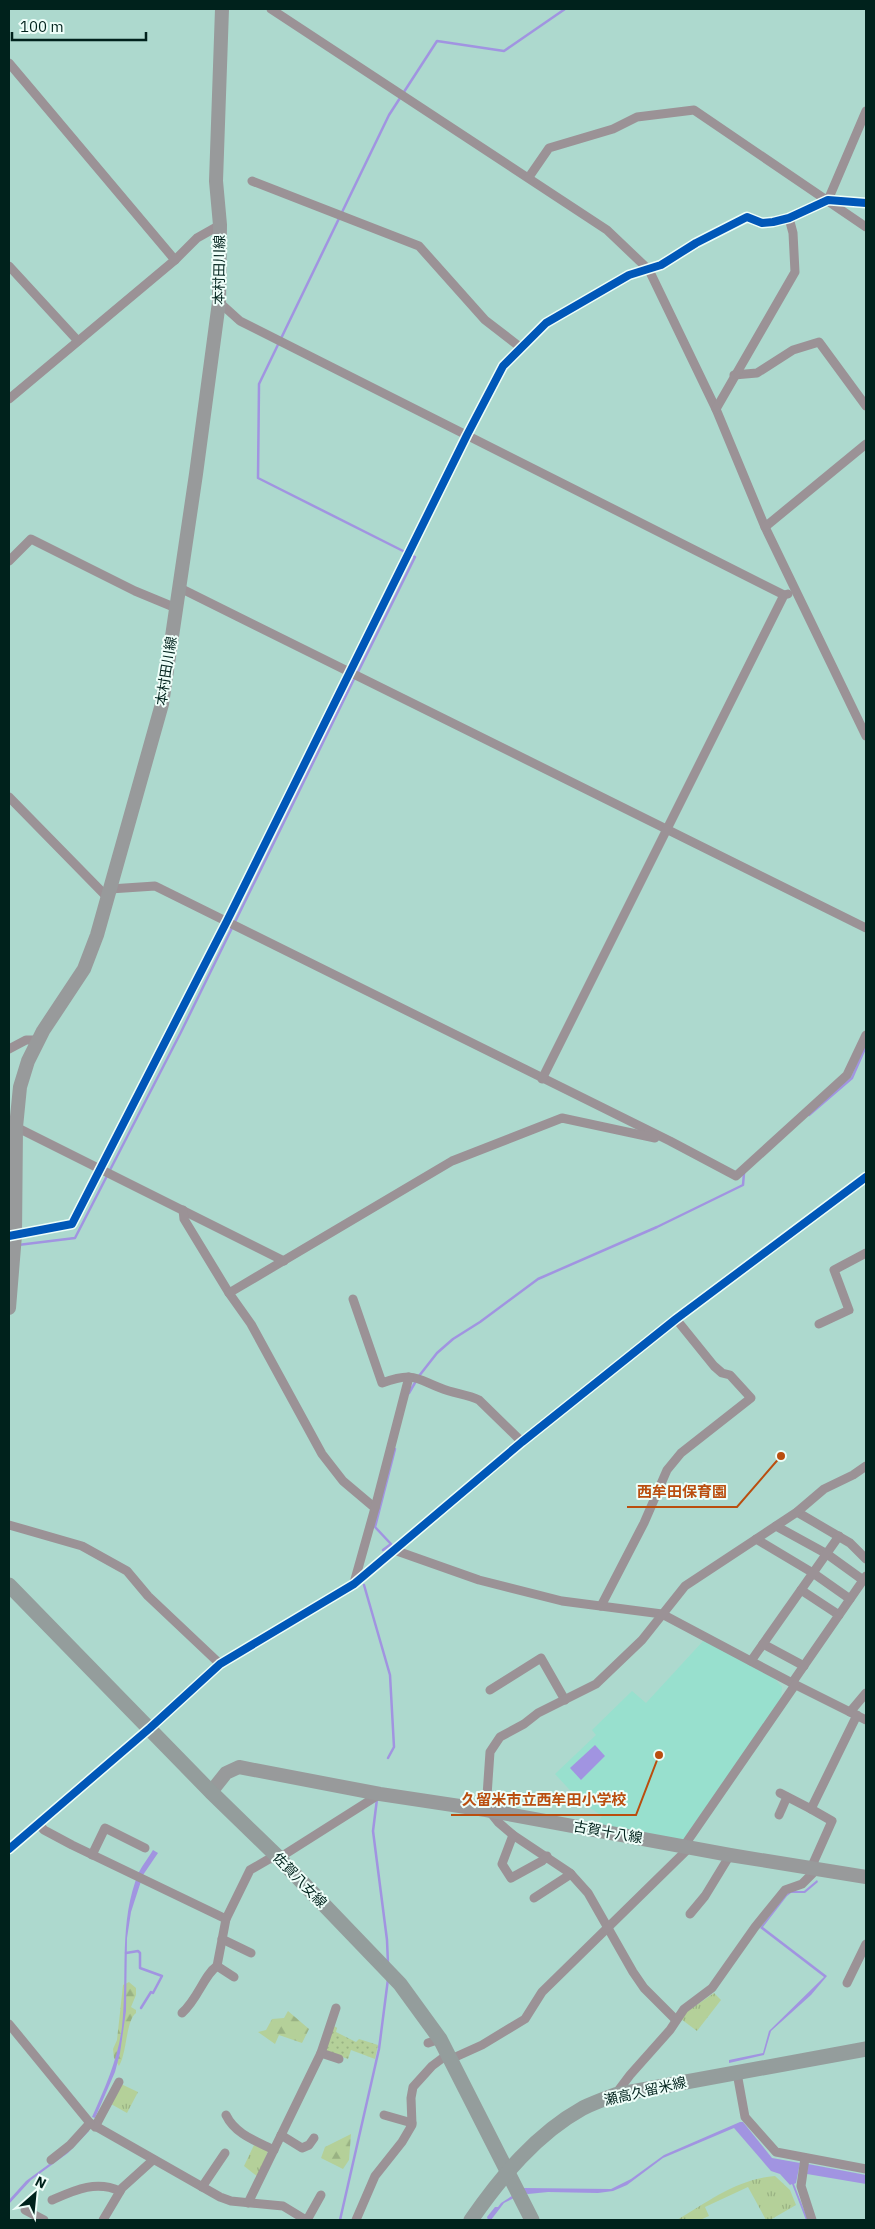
<svg xmlns="http://www.w3.org/2000/svg" width="875" height="2229" font-family="'IBM Plex Sans','Noto Sans JP',sans-serif">
  <style>
    .built { fill: #98e0ce }
    .grass { fill: url(#grass-tufts) }
    .forest { fill: url(#forest-firs) }
    .park { fill: url(#park-dots) }
    .water { fill: #a194e1 }
    .lines { fill: none; stroke-linecap: round; stroke-linejoin: round }
    .stream { stroke: #a194e1; stroke-width: 2.5 }
    .minor { stroke: #9b9296; stroke-width: 9 }
    .secondary { stroke: #989a9b; stroke-width: 14 }
    .primary { stroke: #949d9c; stroke-width: 15 }
    .cycleway-casing { stroke: #eefef9; stroke-width: 11 }
    .cycleway { stroke: #0057b8; stroke-width: 8 }
    .labels { text-anchor: middle; stroke-width: 4; stroke-linejoin: round; paint-order: stroke }
    .street-label { font-size: 14px; fill: #00221c; stroke: #eefef9 }
    .leader { fill: none; stroke: #ba4e0f; stroke-width: 2 }
    .callout-dot { fill: #ba4e0f; stroke: #eefef9; stroke-width: 2 }
    .callout-label { font-size: 15px; text-anchor: middle; font-weight: bold; fill: #ba4e0f; stroke: #eefef9; stroke-width: 4; stroke-linejoin: round; paint-order: stroke }
  </style>
  <defs>
    <pattern id="grass-tufts" width="24" height="20" patternUnits="userSpaceOnUse" patternTransform="scale(1.25)"><rect width="24" height="20" fill="#b4d099"/><path d="M3 7l-1-3M5 7V3M7 7l1-3M15 17l-1-3M17 17v-4M19 17l1-3" fill="none" stroke="#99b283"/></pattern>
    <pattern id="forest-firs" width="22" height="20" patternUnits="userSpaceOnUse" patternTransform="scale(1.25)"><rect width="22" height="20" fill="#b4d099"/><path d="M5 1l3.5 6h-7zM16 11l3.5 6h-7z" fill="#99b283"/></pattern>
    <pattern id="park-dots" width="8" height="8" patternUnits="userSpaceOnUse" patternTransform="scale(1.25)"><rect width="8" height="8" fill="#b4d099"/><path d="M2 2h.1M6 6h.1" fill="none" stroke="#99b283" stroke-width="1.8" stroke-linecap="round"/></pattern>
  </defs>
  <rect width="100%" height="100%" fill="#add9ce"/>
  <!-- built -->
  <path class="built" d="M704 1640 775 1679 782 1687 781 1699 682 1842 596 1827 602 1816 579 1800 555 1774 596 1735 592 1730 632 1691 646 1703Z"/>
  <!-- grass -->
  <g class="grass">
    <path d="M714 1993 721 2000 697 2031 681 2019 685 2013Z"/>
    <path d="M121 2084 138 2092 127 2113 111 2104Z"/>
    <path d="M254 2145 268 2151 258 2177 244 2166Z"/>
    <path d="M775 2176 790 2190 796 2205 770 2220H766L748 2187 705 2207 709 2216 700 2220H677C709 2201 737 2179 775 2176Z"/>
  </g>
  <!-- forest -->
  <g class="forest">
    <path d="M129 1982 136 1988V1995L131 2007 136 2010V2013C126 2020 127 2053 119 2066L114 2058 113 2049 117 2040 123 1985Z"/>
    <path d="M288 2011 309 2029 302 2043 279 2035 275 2044 258 2032 266 2030 272 2019 284 2018Z"/>
    <path d="M351 2134 349 2160 343 2169 321 2158 325 2147Z"/>
  </g>
  <!-- park -->
  <path class="park" d="M334 2026 337 2028 336 2032 356 2042 359 2039 378 2045 375 2059 351 2050 348 2059 325 2051Z"/>
  <!-- water -->
  <g class="water">
    <path d="M595 1745 605 1756 581 1780 570 1768Z"/>
    <path d="M153 1850 158 1853 143 1875 131 1912 127 1938 126 2011 120 2053 115 2072 95 2118 92 2117C105 2088 118 2059 122 2027 128 1976 118 1921 139 1872 143 1864 149 1857 153 1850Z"/>
    <path d="M817 1880 818 1882 805 1893H791L787 1896 763 1927 827 1976 811 1995 771 2031 764 2055 729 2063V2060L763 2053 769 2031 824 1977 760 1928 786 1895 791 1891H804Z"/>
    <path d="M740 2122H743L772 2158 800 2163 796 2183 794 2184 808 2220H806L792 2184 790 2185 780 2174 771 2171 734 2128 663 2158 627 2185 613 2191 598 2193 548 2192 528 2194 524 2193 504 2203 491 2220H488L487 2217 495 2207H498L501 2203 524 2188 611 2189 631 2179 664 2155Z"/>
    <path d="M87 2130 89 2131 68 2153 31 2180 9 2204V2200L26 2181 60 2156Z"/>
    <path d="M808 2164 866 2175V2184L807 2174Z"/>
  </g>
  <g class="lines">
    <!-- stream -->
    <g class="stream">
      <path d="M358 672 415 557 258 478 259 384 389 115 437 41 504 51 565 9"/>
      <path d="M809 1115 852 1078 866 1046"/>
      <path d="M18 1245 75 1238 181 1032 355 677"/>
      <path d="M419 1376 437 1353 453 1339 480 1322 538 1279 657 1227 743 1185 744 1173"/>
      <path d="M409 1393 416 1381"/>
      <path d="M383 1550 391 1544 375 1527 395 1449"/>
      <path d="M364 1585 390 1675 394 1747 388 1758"/>
      <path d="M377 1799 373 1831 387 1940 388 1964"/>
      <path d="M126 1953 138 1951 140 1953V1968L162 1976 153 1993 151 1992 141 2008"/>
      <path d="M340 2220 379 2049 388 1979"/>
    </g>
    <!-- minor -->
    <g class="minor">
      <path d="M271 9 607 230 649 270 716 409 765 527 866 736"/>
      <path d="M9 63 175 260"/>
      <path d="M529 177 549 148 613 129 637 117 694 110 866 227"/>
      <path d="M252 181 419 246 485 320 520 347"/>
      <path d="M828 200 866 111"/>
      <path d="M9 266 78 341"/>
      <path d="M219 302 240 321 784 595"/>
      <path d="M734 375 757 373 793 350 819 342 866 406"/>
      <path d="M9 399 175 260 197 238 220 225"/>
      <path d="M716 409 795 272 793 233 789 218"/>
      <path d="M765 527 866 444"/>
      <path d="M9 561 31 539 135 591 176 608"/>
      <path d="M180 588 866 928"/>
      <path d="M9 797 107 897"/>
      <path d="M110 889 155 886 670 1141 736 1176 847 1075 866 1035"/>
      <path d="M9 1049 26 1040H38"/>
      <path d="M542 1079 784 595 788 594"/>
      <path d="M9 1127H16L284 1261"/>
      <path d="M183 1210 184 1219 229 1293 251 1324 322 1454 343 1481 375 1508 354 1583"/>
      <path d="M11 1235 72 1224 227 921 467 435 503 366 546 323 629 275 661 265 696 243 747 217 762 223 773 222 789 218 828 200 866 203"/>
      <path d="M229 1293 452 1161 562 1118 655 1138"/>
      <path d="M353 1299 382 1383C418 1370 417 1381 449 1391 459 1394 469 1395 479 1400L522 1442"/>
      <path d="M819 1324 849 1310 834 1270 866 1253"/>
      <path d="M375 1508 409 1377"/>
      <path d="M797 1512 850 1543 866 1559"/>
      <path d="M9 1525 82 1546 127 1571 148 1596 220 1664"/>
      <path d="M776 1526 827 1554 863 1580"/>
      <path d="M756 1539 813 1573 850 1599"/>
      <path d="M394 1550 479 1580 562 1601 662 1614 792 1683 866 1720"/>
      <path d="M801 1590 839 1615"/>
      <path d="M601 1606 644 1523 667 1470 681 1453 751 1398 730 1375 722 1373 714 1366 676 1319"/>
      <path d="M763 1644 804 1666"/>
      <path d="M751 1661 839 1536"/>
      <path d="M792 1683 866 1576"/>
      <path d="M490 1690 541 1658 565 1700"/>
      <path d="M850 1712 866 1693"/>
      <path d="M780 1793 811 1809"/>
      <path d="M486 1810 490 1752 500 1737 524 1724 538 1713 596 1684 642 1640 685 1586 797 1512 824 1489 853 1475 866 1466"/>
      <path d="M490 1812 498 1822 513 1835 570 1873 588 1893 633 1972 644 1988 676 2020"/>
      <path d="M779 1815 787 1797"/>
      <path d="M39 1824 44 1830 72 1845 226 1919"/>
      <path d="M513 1835 502 1864 511 1878 542 1861 547 1856"/>
      <path d="M684 1846 795 1685"/>
      <path d="M9 1849 150 1728 220 1664 354 1584 522 1442 676 1319 866 1177"/>
      <path d="M92 1855 105 1828 145 1848"/>
      <path d="M811 1868 832 1821 811 1809 857 1715"/>
      <path d="M534 1898 571 1874"/>
      <path d="M690 1914 705 1896 730 1855"/>
      <path d="M222 1939 251 1953"/>
      <path d="M234 1977 217 1966 226 1919 250 1870 269 1859 279 1858 380 1794"/>
      <path d="M847 1983 866 1944"/>
      <path d="M182 2013C198 1999 204 1975 217 1966"/>
      <path d="M9 2024 90 2123 220 2197 231 2201 283 2206 306 2220"/>
      <path d="M428 2043 440 2039"/>
      <path d="M321 2053 339 2059"/>
      <path d="M451 2059 482 2045 525 2019 542 1992 690 1847"/>
      <path d="M737 2073 745 2117 776 2152 866 2169"/>
      <path d="M615 2095 630 2075 670 2030 684 2009 712 1988 755 1927 785 1890 802 1884 816 1870"/>
      <path d="M226 2115C235 2134 256 2141 274 2150"/>
      <path d="M384 2115 412 2123"/>
      <path d="M95 2127 119 2082"/>
      <path d="M281 2135 302 2148 309 2145 314 2138"/>
      <path d="M805 2158 801 2186 812 2220"/>
      <path d="M51 2160 70 2145 90 2123"/>
      <path d="M202 2187 225 2153"/>
      <path d="M52 2200C75 2190 96 2180 120 2191"/>
      <path d="M248 2203 321 2053 336 2008"/>
      <path d="M25 2210 44 2220"/>
      <path d="M103 2220 122 2188 153 2160"/>
      <path d="M307 2220 321 2195"/>
      <path d="M356 2220 375 2176 402 2142 412 2125 411 2098 413 2087 432 2066 448 2054"/>
    </g>
    <!-- secondary -->
    <g class="secondary">
      <path d="M9 1308 15 1235 16 1127 20 1087 28 1061 43 1031 84 969 97 935 162 704 196 474 219 302 220 225 216 181 222 9"/>
      <path d="M211 1792 226 1773 239 1767 380 1794 486 1810 730 1855 866 1877"/>
    </g>
    <!-- primary -->
    <g class="primary">
      <path d="M9 1585 211 1792 279 1858 400 1984 440 2039 532 2220"/>
      <path d="M471 2220C501 2177 536 2134 583 2108 593 2103 604 2099 615 2095L866 2049"/>
    </g>
    <defs>
      <g id="cycleway">
        <path d="M9 1236 72 1224 227 921 467 435 503 366 546 323 629 275 661 265 696 243 747 217 762 223 773 222 789 218 828 200 866 203"/>
        <path d="M9 1849 150 1728 220 1664 354 1584 522 1442 676 1319 866 1177"/>
      </g>
    </defs>
    <!-- cycleway casing -->
    <use href="#cycleway" class="cycleway-casing"/>
    <!-- cycleway -->
    <use href="#cycleway" class="cycleway"/>
  </g>
  <g class="labels">
    <!-- street labels -->
    <g class="street-label">
      <text transform="translate(219 270) rotate(-89)" y="5">本村田川線</text>
      <text transform="translate(166 671) rotate(-81)" y="5">本村田川線</text>
      <text transform="translate(608 1832) rotate(10)" y="5">古賀十八線</text>
      <text transform="translate(300 1880) rotate(46)" y="5">佐賀八女線</text>
      <text transform="translate(645 2091) rotate(-13)" y="5">瀬高久留米線</text>
    </g>
  </g>
  <!-- callouts -->
  <path class="leader" d="M781 1456L737 1507H627M659 1755L636 1815H451"/>
  <g class="callout-dot">
    <circle cx="781" cy="1456" r="5"/>
    <circle cx="659" cy="1755" r="5"/>
  </g>
  <g class="callout-label">
    <text x="682" y="1497">西牟田保育園</text>
    <text x="544" y="1805">久留米市立西牟田小学校</text>
  </g>
  <!-- border -->
  <rect width="875" height="2229" fill="none" stroke="#00221c" stroke-width="20"/>
  <!-- north arrow -->
  <g transform="translate(35 2194) rotate(27)" stroke="#eefef9" stroke-width="4" paint-order="stroke">
  <path d="M0-4L9 19L0 12L-9 19Z" fill="#00221c"/>
  <text y="-8" font-size="14" font-weight="bold" text-anchor="middle" fill="#00221c">N</text>
  </g>
  <!-- scale -->
  <path d="M12 32v8h134v-8" fill="none" stroke="#00221c" stroke-width="2.5"/>
  <text x="20" y="32" font-size="15" fill="#00221c" stroke="#eefef9" stroke-width="4" paint-order="stroke">100 m</text>
</svg>
